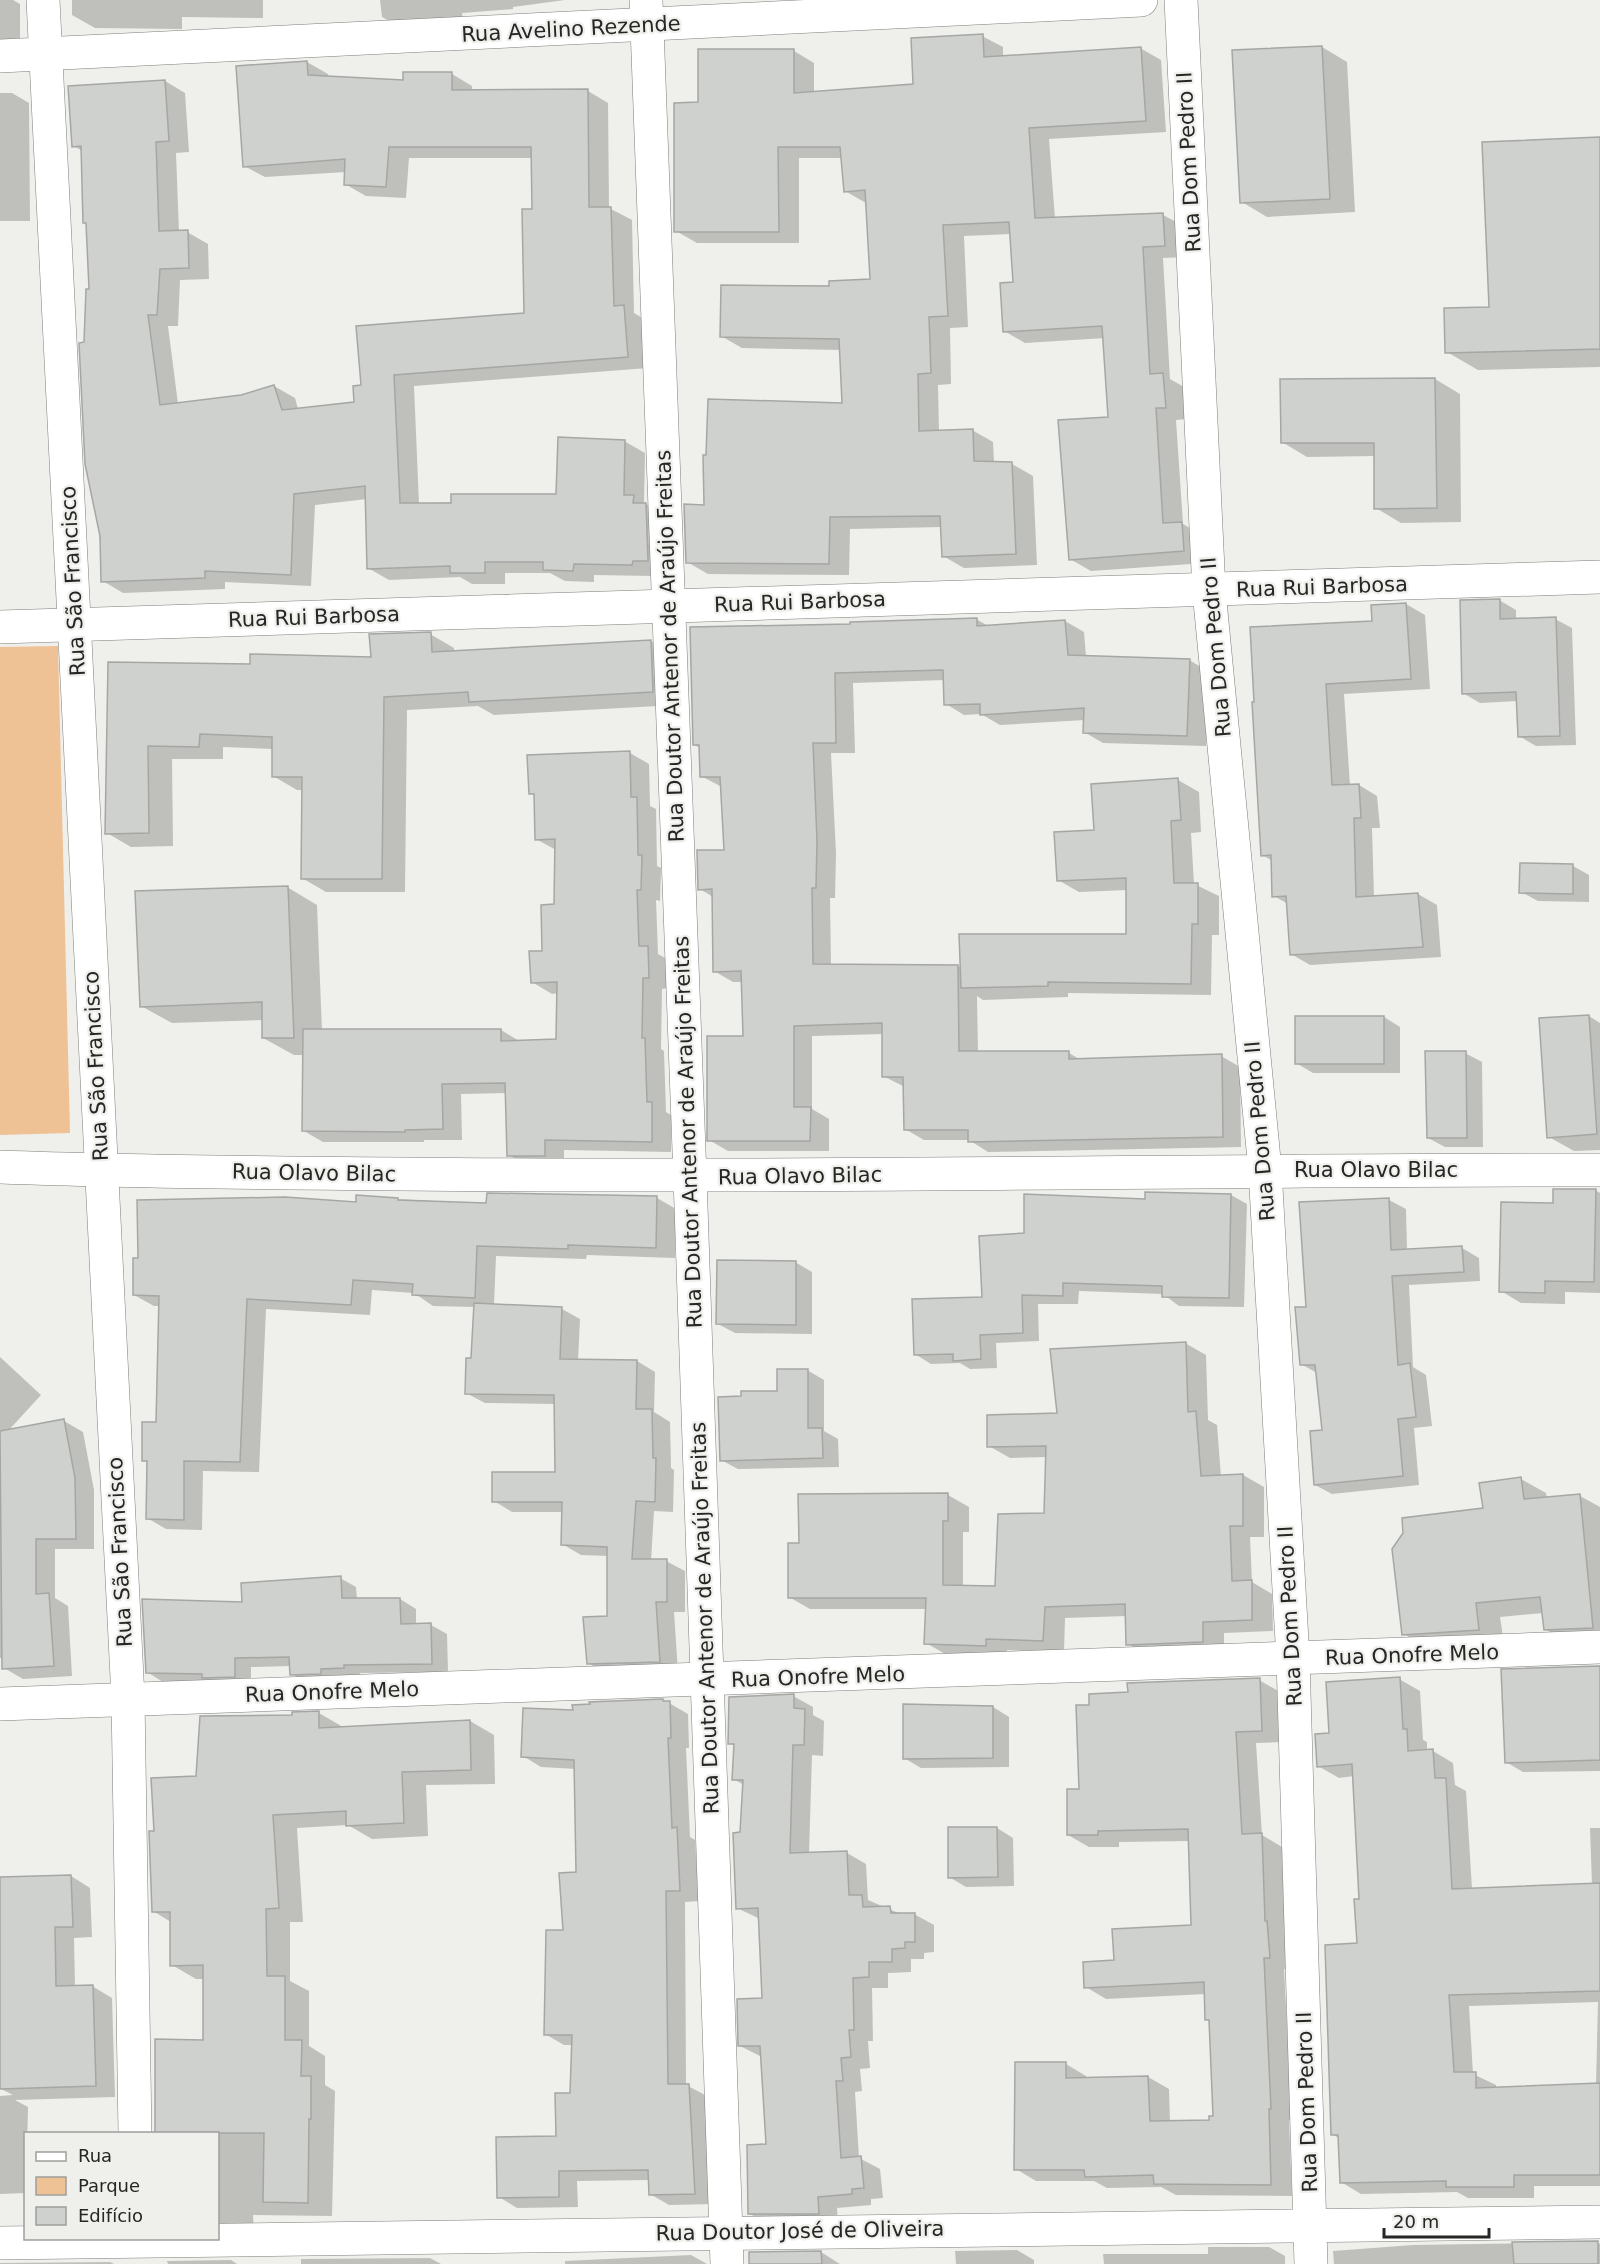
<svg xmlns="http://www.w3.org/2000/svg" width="1600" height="2264" font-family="'DejaVu Sans',sans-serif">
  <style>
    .green { fill: #efc295 }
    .shadow { fill: #0003; fill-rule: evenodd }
    .building { fill: #cfd1ce; stroke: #a5a7a5; stroke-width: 1.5 }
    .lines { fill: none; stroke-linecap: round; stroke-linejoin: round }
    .minor-casing { stroke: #7e7e7b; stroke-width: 34 }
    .minor { stroke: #fff; stroke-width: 33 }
    .labels { text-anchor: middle; stroke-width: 4.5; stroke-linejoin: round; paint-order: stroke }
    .street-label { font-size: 21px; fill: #262625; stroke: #efefec }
  </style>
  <rect width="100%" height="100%" fill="#efefec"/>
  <!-- green -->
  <path class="green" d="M58 646 70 1133 0 1135V647Z"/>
  <!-- shadow -->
  <g class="shadow">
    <path d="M0 0H13L20 4V46H0Z"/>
    <path d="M72 0H263V18L182 17V29L95 28 72 15Z"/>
    <path d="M380 0H565L513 7V9L462 13 463 19 402 28 382 17Z"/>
    <path d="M982 36 1003 47V57L1140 48 1161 60 1166 132 1049 139 1055 219 1163 215 1184 226 1185 257 1163 258 1170 379 1184 387 1186 419 1176 420 1183 524 1202 535 1205 563 1091 571 1070 559 1110 419 1105 338 1025 343 1004 331 1014 284 1011 234 964 236 968 327 950 328 951 384 938 385 939 432 972 430 993 442 994 463 1012 464 1033 476 1037 565 964 568 943 556 942 527 850 529 849 575 708 574 687 562 706 507 844 404 841 350 742 348 721 336 831 288 872 280 866 203 845 191 843 158H799V243H697L676 231 699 104 794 51 814 63V93L915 85Z"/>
    <path d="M1322 47 1347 62 1355 212 1267 217 1242 202Z"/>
    <path d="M307 62 328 74V77L404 81 452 74 472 86V91H588L608 103 609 208 632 220 634 313 644 319 648 368 414 386 419 504 557 496 624 441 645 453 644 503 654 508 653 576 594 575V582L565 581 550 573H505V584H472L460 577 389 580 368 568 367 499 315 505 311 586 225 582V589L123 593 103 581 85 344 91 290 83 151 73 146 165 81 185 93 189 152 176 153 179 232H187L208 244 209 279 180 280 178 326H168L178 404 241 396 274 386 295 398 298 409 356 403 362 387 526 314 534 210 533 158H409L406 198 366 196 345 184 346 172 265 177 244 166Z"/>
    <path d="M0 93H12L29 103 30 221H0V294Z"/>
    <path d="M1600 138V367L1478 370 1447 352 1491 309Z"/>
    <path d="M1435 379 1460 394 1461 522 1401 523 1376 508 1375 456 1307 457 1282 442V380Z"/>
    <path d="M1499 600 1516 610V620L1555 619 1572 628 1576 745 1536 746 1519 736 1518 701 1480 703 1463 693Z"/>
    <path d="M1406 604 1425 615 1430 689 1344 694 1350 786 1359 785 1377 796 1380 828H1372L1374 897 1418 894 1437 905 1441 957 1310 965 1291 954 1288 904 1274 896 1273 861 1262 855 1253 703Z"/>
    <path d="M976 619 990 627 1065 621 1084 632 1086 657 1189 660 1208 671 1206 746 1103 743 1084 732 1085 720 1000 725 981 714 964 715 946 704 945 680 853 683 855 753H831L836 853 835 898H830L831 965 958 966 962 968 1127 936V890L1079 892 1058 880 1095 831 1178 780 1199 792 1201 832 1191 833 1194 884 1219 896V935H1212L1211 995 1068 993V997L983 1000 977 996 978 1053H1069L1081 1060 1221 1056 1240 1067 1241 1147 988 1152 969 1140H924L905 1129V1087L883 1076V1034L812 1036V1109L829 1119V1151H728L709 1140 745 1038 743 982H733L714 971 713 897 700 889 726 851 722 787 701 776V748L694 745 851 626Z"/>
    <path d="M430 634 454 648V652L651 641 675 655 676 705 494 715 478 706 407 710 405 892H326L302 878 303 790H297L273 776V749L223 747V759H172L173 846 131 847 107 833 110 664 251 666 372 658Z"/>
    <path d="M630 753 649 764 650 806 656 809 657 866 661 868 660 901 656 900 658 954 667 959 668 988 662 989 661 1049 664 1051 666 1112 671 1115V1152L564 1150V1167L528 1166 509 1155 507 1093 461 1094 462 1140H424V1142H323L304 1131 305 1055H294L263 1038V1020L172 1023 141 1006 287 887 317 905 322 1031 501 1030 521 1042 557 1041 558 993 552 994 532 982 544 952 555 906 556 850 536 839V796L531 793Z"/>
    <path d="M1573 866 1589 875V902L1538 901 1521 892Z"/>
    <path d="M1589 1016 1600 1023V1150L1574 1151 1549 1137Z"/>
    <path d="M1384 1017 1400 1027V1073H1313L1296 1063Z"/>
    <path d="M1465 1053 1482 1062 1483 1147H1445L1428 1138Z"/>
    <path d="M1595 1190 1600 1193V1293L1565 1292V1304L1521 1303 1501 1291 1554 1205Z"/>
    <path d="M1231 1195 1247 1204 1244 1307 1179 1306 1163 1294 1079 1291 1078 1304H1038L1039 1341 996 1343 997 1368 970 1369 960 1363 931 1364 915 1354 984 1298 1026 1235 1146 1201Z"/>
    <path d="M657 1198 676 1209 675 1258 587 1255 586 1259 496 1256 494 1305 562 1309 580 1319 578 1361H637L655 1372 654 1412 670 1422 671 1468 674 1470 673 1512 654 1511 651 1561H666L685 1571V1612H674L678 1672 607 1674 588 1663 608 1617V1556L581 1555 562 1544 564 1512H512L494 1501 557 1473 556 1404 485 1403 466 1393 472 1359 475 1307 433 1306 414 1293 372 1290 370 1315 266 1309 259 1472 203 1471 202 1530 166 1529 147 1518 149 1463 143 1460 157 1424 161 1306H154L134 1295 357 1204 397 1199 488 1204Z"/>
    <path d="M1389 1200 1406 1209 1407 1251 1462 1248 1479 1258 1480 1281 1409 1285 1413 1367 1426 1375 1432 1426 1414 1428 1419 1485 1332 1494 1315 1485 1324 1432 1317 1373 1301 1364 1308 1308Z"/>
    <path d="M795 1262 812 1272V1334L735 1333 718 1324Z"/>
    <path d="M1185 1343 1206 1355 1208 1420 1217 1425 1221 1477 1243 1475 1264 1487V1537H1250L1252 1582 1272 1594 1273 1631 1224 1633V1654L1149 1656 1128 1644 1127 1616 1065 1618 1064 1652 1007 1650V1657L947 1655 926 1643 927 1609H810L789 1597 800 1544 948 1495 969 1507V1532H963V1587L996 1588 1045 1514 1047 1457 1010 1458 989 1446 1058 1414Z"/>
    <path d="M0 1357 41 1395 8 1431 64 1421 83 1432 94 1490V1549H55V1598L68 1606 72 1676 23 1679 4 1668 3 1658H0Z"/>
    <path d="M807 1370 824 1380V1431L838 1439 839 1467 738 1469 721 1460 778 1392Z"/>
    <path d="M1521 1479 1546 1493 1547 1499 1580 1496 1600 1507V1643L1570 1644 1545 1629 1543 1613 1500 1617 1504 1643 1429 1649 1404 1634 1484 1510Z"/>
    <path d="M340 1578 356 1587 357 1600 400 1599 416 1609V1625H431L447 1634 448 1672 360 1673V1677L308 1683 292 1674 291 1666 251 1667V1685L163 1682 147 1672 244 1604Z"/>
    <path d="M1600 1666V1771L1523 1772 1506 1762Z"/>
    <path d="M1399 1679 1420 1691 1423 1740 1427 1742V1751H1433L1453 1763 1455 1785 1466 1791 1472 1889 1592 1885 1590 1828H1600V2186H1534V2198H1468L1457 2192 1361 2194 1341 2182 1340 2139 1332 2134 1358 1944 1360 1900 1354 1776 1339 1778 1318 1766 1331 1734ZM1598 2002 1596 2085 1496 2089V2085L1473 2074 1469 2006Z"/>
    <path d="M1259 1680 1280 1692 1282 1742 1256 1743 1262 1835 1282 1847 1285 1933 1291 1969H1284L1292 2120H1289L1292 2196 1176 2195 1161 2187 1107 2188 1094 2181H1036L1016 2169 1066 2064 1086 2076V2079L1148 2077 1169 2089 1170 2123 1211 2122 1215 2118 1211 2021 1206 1994 1106 1999 1086 1987 1115 1962 1192 1926 1190 1841 1119 1842V1847H1089L1068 1835 1080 1791 1091 1706 1129 1694Z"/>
    <path d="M793 1696 813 1707V1715L824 1721 823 1756 812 1755 809 1854 847 1853 866 1864 868 1900 903 1915 914 1914 934 1925V1952L924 1953V1959H911V1972L888 1973V1988H872L873 2041H868L870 2068 860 2069 862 2091 855 2092 859 2158 880 2169 883 2198 871 2199V2205L837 2208 838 2224 769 2225 750 2214 767 2146 762 2057 740 2046 764 2000 760 1919 737 1908 744 1785 733 1779 735 1746 730 1743Z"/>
    <path d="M669 1703 688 1714 689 1748H686L690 1837 695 1840 699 1901 685 1902 686 2085 707 2096 713 2204 669 2205 650 2194V2180L577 2181 578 2207 517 2208 499 2197 558 2137 572 2094 573 2045H564L545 2034 578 1873 576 1769 541 1767 523 1756 574 1712Z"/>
    <path d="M993 1707 1009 1717V1767L921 1768 904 1758Z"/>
    <path d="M319 1713 343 1727 470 1721 494 1735 495 1784 426 1785 428 1836 372 1839 348 1825 297 1828 303 1922H290V1981L309 1991V2046L325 2056V2085L335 2091 332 2216 253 2215 254 2234 218 2235V2134H156L157 2041H204V1979H196L172 1965 171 1922 153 1911 156 1833 197 1778 293 1716Z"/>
    <path d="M997 1828 1013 1838 1014 1886 966 1887 949 1877Z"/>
    <path d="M71 1876 90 1888 92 1937 74 1938 75 1987 92 1986 112 1998 115 2097 15 2100 28 2107 26 2193 0 2194V2096L13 2095 1 2089 0 1879Z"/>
    <path d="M1597 2242 1600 2244V2264H1334L1333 2251 1413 2245Z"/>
    <path d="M1208 2247H1269L1285 2256V2264H1104L1103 2254H1208Z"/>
    <path d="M1017 2250 1034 2260V2264H956L955 2251Z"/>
    <path d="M821 2252 840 2264H751Z"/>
    <path d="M691 2255 707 2264H565V2261Z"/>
    <path d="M430 2258 441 2264H301V2259Z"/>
    <path d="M231 2260 237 2264H168L167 2261Z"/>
    <path d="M110 2262 114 2264H0V2263Z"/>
  </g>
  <!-- building -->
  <g class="building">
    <path d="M983 34 984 57 1141 47 1146 121 1029 128 1035 218 1163 213 1165 246 1143 247 1150 374 1163 373 1166 408H1156L1163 523 1182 522 1184 551 1069 560 1058 420 1108 417 1102 326 1003 332 1000 283 1013 282 1009 222 943 225 948 316 929 317 931 373 918 374 919 431 973 429 974 461 1012 462 1016 554 942 557 940 516 830 517 829 564 686 563 684 504 704 505 703 455H706L708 399 842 403 839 339 720 337 721 285 829 286V281L870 279 865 190 844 192 840 147H778L779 232H674V103L698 102V49H794V93L913 84 911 38Z"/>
    <path d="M1322 46 1330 199 1240 203 1232 50Z"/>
    <path d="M307 61 308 75 403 80V72H452V90L588 89 589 207H611L614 306 624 305 628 357 394 375 400 503H451V494H556L558 437 625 440 624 495H634L633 503H646L648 561H633L632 565 574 564 573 571 543 570V562H485V573H450V566L367 569 365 486 294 494 291 575 205 571V578L101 582 100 536 85 464 79 343 84 342 86 289H89L86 223H83L81 146 72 147 68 86 165 80 169 141 156 142 159 231 188 230 189 268 160 269 157 315H148L160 405 241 395 274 385 282 410 354 402 353 386 361 385 356 326 524 313 522 209H532L531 147H389L386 187 344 185 345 159 243 167 236 66Z"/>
    <path d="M1600 137V349L1445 353 1444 308 1489 307 1482 142Z"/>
    <path d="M1435 378 1437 508 1374 509V443H1281L1280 379Z"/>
    <path d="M1500 599V619L1556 617 1560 736 1518 737 1516 692 1462 694 1460 600Z"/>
    <path d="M1406 603 1411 679 1326 684 1332 785 1359 784 1361 818H1354L1356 897 1418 893 1423 947 1290 955 1286 896 1272 897 1271 855 1261 856 1252 702H1254L1250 627 1372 621 1371 605Z"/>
    <path d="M977 618V626L1065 620 1068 655 1190 659 1187 736 1083 733 1084 708 980 715V704L944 705 943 670 835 673 836 743H813L817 841 816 888H812L813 964 958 965 959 1051H1069V1059L1222 1054 1223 1137 968 1142V1130H904L903 1077H882V1023L794 1026V1107H811L810 1141H707V1036H743L741 971 713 972 712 889 698 890 697 850H724L720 777H700L699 745H693L690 627 850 624V622Z"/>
    <path d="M431 632 432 652 651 640 653 692 469 702 468 692 384 697 382 879H301L302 777H272V737L200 734 199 747 148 746 149 833 105 834 108 662 250 664V654L371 657 369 634Z"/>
    <path d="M630 751 631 797H637L638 855H642L641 890H637L639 946H648L649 978H643L642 1038H645L647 1102H652V1142L545 1140V1156H507L505 1083 442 1084 443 1129 405 1130V1132L302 1131 303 1029H501V1041L556 1039 557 982 531 983 529 951H542L541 905 554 904 555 839 535 840 534 794H529L527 755Z"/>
    <path d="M1178 778 1181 820 1171 821 1174 883H1198V924H1192L1191 984 1048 982V986L961 988 959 934H1126V878L1057 881 1054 832 1094 830 1091 784Z"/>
    <path d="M1520 863 1573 864V894L1519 893Z"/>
    <path d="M288 886 294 1038H262V1002L140 1007 135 891Z"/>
    <path d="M1589 1015 1597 1134 1547 1138 1539 1018Z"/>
    <rect x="1295" y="1016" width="89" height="48"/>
    <path d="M1425 1051H1466L1467 1138H1427Z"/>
    <path d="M1553 1189H1596L1594 1282 1545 1281V1293L1499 1292 1501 1202 1553 1203Z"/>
    <path d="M1145 1192 1231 1194 1229 1298 1162 1297V1286L1063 1283V1296L1022 1295 1023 1333 980 1335 981 1359 953 1361V1354L914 1355 912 1299 982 1297 979 1236 1024 1233V1194L1145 1199Z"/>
    <path d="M487 1193 657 1196 656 1248 568 1245V1249L477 1246 475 1298 412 1295 413 1284 353 1280 351 1305 247 1299 240 1462 184 1461V1520L146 1519 147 1461H142V1422H156L159 1296 133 1295V1258H138L137 1200 285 1197 356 1202V1195L398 1198V1200L486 1203Z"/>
    <path d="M1389 1198 1391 1250 1462 1246 1464 1272 1392 1276 1398 1365 1410 1363 1416 1417 1398 1419 1403 1476 1314 1485 1310 1431 1322 1430 1315 1365H1300L1295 1307H1306L1299 1202Z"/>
    <path d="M717 1260 796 1261V1325L716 1324Z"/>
    <path d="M474 1303 562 1307 560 1359 637 1360 636 1409H652L653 1458H656L655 1502 636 1501 632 1559H667V1602H656L660 1662 587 1664 583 1617 607 1616V1547L561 1545 562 1502H492V1472H555L554 1395 465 1394 466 1358H471Z"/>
    <path d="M1186 1342 1188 1412 1196 1411 1201 1476 1243 1474V1526H1230L1232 1581 1252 1580V1620L1203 1622V1642L1126 1645 1125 1604 1045 1607 1043 1641 986 1639V1646L924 1644 926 1598H788V1543H799L798 1494 948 1493V1521H943V1585L995 1586 998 1514 1044 1513 1046 1446 987 1447V1415L1057 1413 1050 1349Z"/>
    <path d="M777 1369H808V1428H822L823 1458 720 1461 718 1397 741 1396V1391H777Z"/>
    <path d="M64 1419 75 1478 76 1539H36V1594L49 1593 54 1666 2 1669 0 1431Z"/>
    <path d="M1521 1477 1524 1499 1580 1494 1593 1628 1544 1630 1540 1597 1476 1603 1479 1630 1402 1635 1392 1549 1403 1533 1402 1518 1483 1508 1479 1483Z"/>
    <path d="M341 1576 342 1598H400L401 1624 431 1623 432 1664 344 1665V1668L321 1669V1674L290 1675 289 1657 235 1658V1677L202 1678V1674L146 1673 142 1599 242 1602 241 1583Z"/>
    <path d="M1600 1666V1760L1505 1763 1501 1669Z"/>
    <path d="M1400 1677 1403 1729H1407L1408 1751 1433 1749 1435 1778H1446L1452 1889 1600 1883V1991L1449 1995 1454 2072H1476V2088L1600 2083V2175H1514V2187H1446V2181L1340 2183 1338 2135H1331L1325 1945 1357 1943 1354 1899H1359L1352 1764 1317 1767 1315 1734 1329 1733 1326 1682Z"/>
    <path d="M1260 1678 1262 1731 1236 1732 1242 1834 1262 1833 1265 1921H1267L1270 1958H1264L1271 2109H1269L1271 2185 1154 2184 1153 2175 1085 2177 1084 2170H1014L1015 2062H1066V2078L1148 2076 1150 2121 1209 2120V2116H1213L1209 2020H1205L1204 1982 1084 1988 1083 1962 1114 1960 1112 1929 1191 1925 1188 1829 1098 1831V1835H1067V1789H1079L1076 1705H1089V1694L1128 1692 1127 1683Z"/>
    <path d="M794 1694V1708L805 1709 804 1745H793L790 1853 847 1851 849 1895H862L863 1907 890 1906 891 1913H915V1942H905V1948L892 1949V1962H869V1977L853 1978 854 2030H849L851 2057 841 2058 843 2081H836L841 2158 861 2156 864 2188 852 2189V2194L818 2197 819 2214H748L747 2145 766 2144 760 2046H738L737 1999 762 1998 758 1908 736 1909 733 1833 740 1832 743 1780H732L734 1744H728L729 1697Z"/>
    <path d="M663 1699V1701H670L671 1738H668L672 1828 677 1827 680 1891H666L668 2084H689L695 2194 649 2195 648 2170 559 2171V2197L497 2198 496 2137 556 2136 555 2093H570L572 2035H544L546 1930H563L559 1873 576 1872 574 1760 521 1757 523 1708 573 1710 572 1705 590 1704 589 1702Z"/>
    <path d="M903 1704 993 1706V1758L903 1759Z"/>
    <path d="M319 1711V1728L470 1720 471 1770 402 1772 404 1823 346 1826V1811L273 1815 279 1908 266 1909 267 1976H285V2040H302L301 2076H311V2119H309L308 2203 263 2202 264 2133H155V2039L203 2040V1965L170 1966V1912H152L149 1831H154L151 1778 196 1776 200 1716 292 1715V1712Z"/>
    <path d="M948 1827H997L998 1877 948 1878Z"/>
    <path d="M71 1875 73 1927H55L56 1986 93 1985 96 2086 0 2089V1877Z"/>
    <path d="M1598 2241V2264H1514L1512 2242Z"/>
    <path d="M821 2251 822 2264H749V2252Z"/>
  </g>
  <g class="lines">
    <defs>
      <g id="minor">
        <path d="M43 0 128 1698 135 2134"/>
        <path d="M646 0 690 1177 727 2264"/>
        <path d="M1181 0 1209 591 1265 1170 1293 1659 1311 2264"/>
        <path d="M0 56 1141 0"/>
        <path d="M0 627 1600 577"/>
        <path d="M0 1167C134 1172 268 1173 402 1174 801 1178 1201 1170 1600 1170"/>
        <path d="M0 1704 1600 1647"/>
        <path d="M0 2243 1600 2222"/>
      </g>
    </defs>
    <!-- minor casing -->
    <use href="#minor" class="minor-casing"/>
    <!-- minor -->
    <use href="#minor" class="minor"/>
  </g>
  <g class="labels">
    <!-- street labels -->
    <g class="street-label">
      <text transform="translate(571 29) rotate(-3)" y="7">Rua Avelino Rezende</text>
      <text transform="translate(1189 162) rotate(-93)" y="7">Rua Dom Pedro II</text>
      <text transform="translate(73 581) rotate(-93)" y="7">Rua São Francisco</text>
      <text transform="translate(1322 587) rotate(-2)" y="7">Rua Rui Barbosa</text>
      <text transform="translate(800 602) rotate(-2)" y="7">Rua Rui Barbosa</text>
      <text transform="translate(314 617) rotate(-2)" y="7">Rua Rui Barbosa</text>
      <text transform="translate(670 646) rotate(-92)" y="7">Rua Doutor Antenor de Araújo Freitas</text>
      <text transform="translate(1216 647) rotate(-95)" y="7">Rua Dom Pedro II</text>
      <text transform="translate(96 1066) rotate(-93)" y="7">Rua São Francisco</text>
      <text transform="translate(1260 1131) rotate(-95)" y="7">Rua Dom Pedro II</text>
      <text transform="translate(688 1132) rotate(-92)" y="7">Rua Doutor Antenor de Araújo Freitas</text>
      <text x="1376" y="1177">Rua Olavo Bilac</text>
      <text transform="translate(314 1173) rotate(1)" y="7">Rua Olavo Bilac</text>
      <text transform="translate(800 1176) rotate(-1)" y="7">Rua Olavo Bilac</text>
      <text transform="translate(120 1552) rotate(-93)" y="7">Rua São Francisco</text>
      <text transform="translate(1290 1616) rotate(-93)" y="7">Rua Dom Pedro II</text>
      <text transform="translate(705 1618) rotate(-92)" y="7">Rua Doutor Antenor de Araújo Freitas</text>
      <text transform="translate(1412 1655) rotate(-2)" y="7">Rua Onofre Melo</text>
      <text transform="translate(818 1677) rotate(-2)" y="7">Rua Onofre Melo</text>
      <text transform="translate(332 1692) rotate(-2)" y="7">Rua Onofre Melo</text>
      <text transform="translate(1307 2102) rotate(-92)" y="7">Rua Dom Pedro II</text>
      <text transform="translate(800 2231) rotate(-1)" y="7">Rua Doutor José de Oliveira</text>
    </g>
  </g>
  <!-- legend -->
  <rect x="24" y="2132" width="195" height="108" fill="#efefec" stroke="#9f9f9c" stroke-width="1.5"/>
  <rect x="36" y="2152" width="30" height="9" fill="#ffffff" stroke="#9f9f9c" stroke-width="1.5"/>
  <text x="78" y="2162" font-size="18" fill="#262625">Rua</text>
  <rect x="36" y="2177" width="30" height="18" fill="#efc295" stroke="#9f9f9c" stroke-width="1.5"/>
  <text x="78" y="2192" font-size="18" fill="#262625">Parque</text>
  <rect x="36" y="2207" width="30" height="18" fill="#cfd1ce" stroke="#9f9f9c" stroke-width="1.5"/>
  <text x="78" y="2222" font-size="18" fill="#262625">Edifício</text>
  <!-- scale -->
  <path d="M1384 2228v9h105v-9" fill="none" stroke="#262625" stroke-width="3"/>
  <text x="1393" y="2228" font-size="18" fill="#262625" stroke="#efefec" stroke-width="4.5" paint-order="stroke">20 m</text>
</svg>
